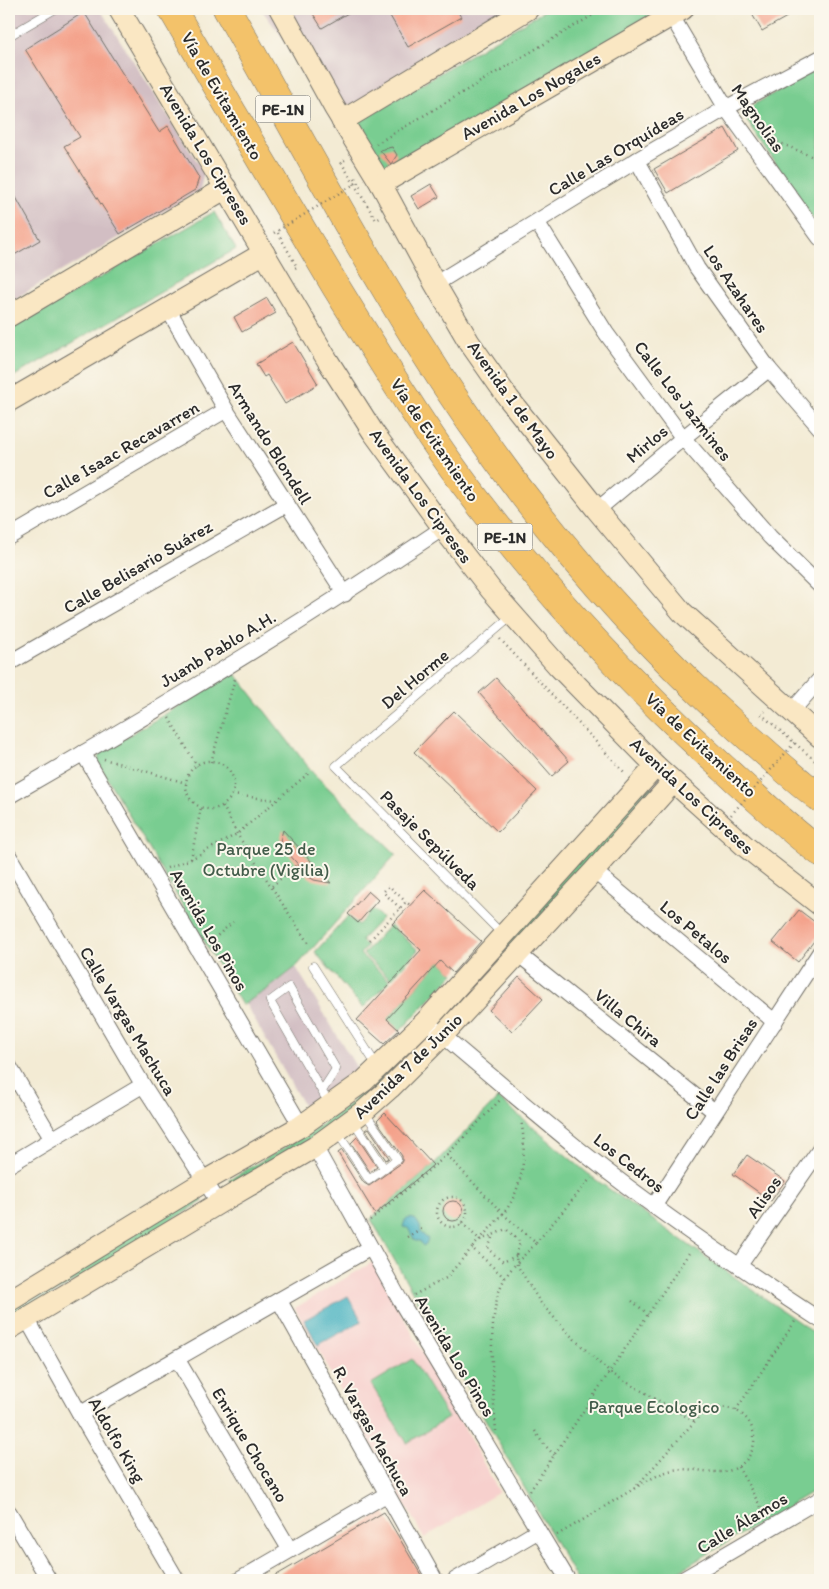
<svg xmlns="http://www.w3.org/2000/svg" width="829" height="1589" font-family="Itim,sans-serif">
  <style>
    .built { fill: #f7d0cd }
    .industrial { fill: #d2bec3 }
    .green { fill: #79cd91; stroke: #527c5e }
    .water { fill: #43b0c0; stroke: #376e76 }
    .building { fill: #f4a28b }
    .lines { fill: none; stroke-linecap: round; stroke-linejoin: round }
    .lane-casing { stroke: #716e66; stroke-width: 9 }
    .street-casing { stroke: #716e66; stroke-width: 17 }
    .secondary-casing { stroke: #716e66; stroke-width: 23 }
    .highway-casing { stroke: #716e66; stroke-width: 29 }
    .path { stroke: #716e66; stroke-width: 2.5; stroke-dasharray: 1 4; stroke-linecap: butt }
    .lane { stroke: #fff; stroke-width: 8 }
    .street { stroke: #fff; stroke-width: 15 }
    .secondary { stroke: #fae7c3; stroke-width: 21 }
    .highway { stroke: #f3c26a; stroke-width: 28 }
    .path-bridge { stroke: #716e66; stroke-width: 2.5; stroke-dasharray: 1 4; stroke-linecap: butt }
    .labels { text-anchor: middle; stroke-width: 4; stroke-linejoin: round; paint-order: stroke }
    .shield { fill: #fbf7ec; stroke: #696865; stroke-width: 1 }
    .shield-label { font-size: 16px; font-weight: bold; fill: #2b2b2b }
    .street-label { font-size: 18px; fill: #2b2b2b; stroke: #fbf7ec }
    .park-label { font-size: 18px; fill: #425c4a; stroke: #fbf7ec }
  </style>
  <rect width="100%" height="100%" fill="#fbf7ec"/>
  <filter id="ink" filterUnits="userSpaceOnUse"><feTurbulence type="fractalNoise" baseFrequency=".02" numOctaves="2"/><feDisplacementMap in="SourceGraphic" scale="10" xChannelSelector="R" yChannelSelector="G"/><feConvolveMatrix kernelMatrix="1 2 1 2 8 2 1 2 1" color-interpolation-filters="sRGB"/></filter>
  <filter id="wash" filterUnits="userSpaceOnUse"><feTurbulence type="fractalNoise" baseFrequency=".0096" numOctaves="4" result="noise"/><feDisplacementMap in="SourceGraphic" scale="20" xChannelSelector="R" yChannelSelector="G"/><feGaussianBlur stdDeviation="1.12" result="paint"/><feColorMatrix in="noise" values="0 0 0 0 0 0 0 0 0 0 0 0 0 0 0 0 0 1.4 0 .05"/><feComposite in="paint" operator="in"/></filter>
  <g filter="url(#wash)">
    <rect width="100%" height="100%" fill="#f3ebd4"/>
    <!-- built -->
    <path class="built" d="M373 1262 499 1492 424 1538 295 1308Z"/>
    <!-- industrial -->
    <g class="industrial">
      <path d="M9 9H100L204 172 200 190 9 302Z"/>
      <path d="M261 9H524L343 117Z"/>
      <path d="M296 967 358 1070 305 1108 245 1003 268 989Z"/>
    </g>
    <!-- green -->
    <g class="green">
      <path d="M547 9H672L383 176 354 124Z"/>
      <path d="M820 67V229L741 112Z"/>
      <path d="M214 212 236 249 9 379V330Z"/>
      <path d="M235 673 313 773 396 854 296 967 268 989 242 1005 98 763 99 753Z"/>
      <path d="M647 783 656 791 450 1019 442 1013Z"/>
      <path d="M373 909 382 918 361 940 367 946 360 954 390 981 363 1008 315 952 348 916 358 925Z"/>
      <path d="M390 925 418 950 391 979 363 954Z"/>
      <path d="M440 961 454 974 400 1031 387 1019Z"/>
      <path d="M419 1037 426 1044 357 1109 235 1188 229 1180 314 1130 351 1103Z"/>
      <path d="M498 1098 592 1177 820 1337V1487L664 1580H577L371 1219 433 1165Z"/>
      <path d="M199 1196 203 1201 9 1322V1308Z"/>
      <path d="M412 1359 448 1418 407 1443 371 1384Z"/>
    </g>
    <!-- water -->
    <g class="water">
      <path d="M410 1218 416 1220 420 1226 421 1233 428 1239 426 1244 423 1246 420 1241H415L408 1228 403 1227 405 1220Z"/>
      <path d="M348 1296 362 1321 318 1345 304 1320Z"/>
    </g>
    <g id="blocks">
      <!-- building -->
      <g class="building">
        <path d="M310 9H355L322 28Z"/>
        <path d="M386 9H456L461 17 408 47Z"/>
        <path d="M749 9H801L762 31Z"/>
        <path d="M84 12 159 132 168 126 199 178 195 190 120 234 64 146 80 137 25 49Z"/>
        <path d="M725 128 738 151 668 193 654 169Z"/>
        <path d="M392 147 397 155 391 164 380 150Z"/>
        <path d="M431 184 439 197 419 209 411 196Z"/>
        <path d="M9 185 40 240 9 258Z"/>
        <path d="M267 298 276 313 242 332 234 317Z"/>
        <path d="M293 342 318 384 285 404 267 375 264 377 256 364Z"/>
        <path d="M496 678 569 761 552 776 479 693Z"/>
        <path d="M454 711 537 791 498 832 414 752Z"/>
        <path d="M283 830 331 883 314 880 309 877 281 845 280 841Z"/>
        <path d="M425 890 481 941 453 973 440 961 387 1019 399 1030 384 1044 357 1020 421 950 392 924Z"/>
        <path d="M368 891 378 900 358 923 348 914Z"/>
        <path d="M799 910 820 926V933L798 962 773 942Z"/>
        <path d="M519 977 543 999 512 1032 489 1010Z"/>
        <path d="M385 1113 433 1165 375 1214 338 1153 342 1150 364 1183 369 1186 400 1164 402 1161V1156L377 1121Z"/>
        <path d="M369 1128 389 1158 386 1160 366 1130Z"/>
        <path d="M357 1137 377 1167 370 1172 351 1143Z"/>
        <path d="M747 1155 785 1181 771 1201 733 1174Z"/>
        <circle cx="453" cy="1211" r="10"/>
        <path d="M384 1512 424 1580H268L294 1565Z"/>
      </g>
    </g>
  </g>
  <g filter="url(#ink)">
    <use href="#blocks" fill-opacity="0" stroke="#716e66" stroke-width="1"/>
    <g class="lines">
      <defs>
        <g id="lane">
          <path d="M9 36 55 9"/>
          <path d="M503 935 336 766 512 616"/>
          <path d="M313 966 377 1066"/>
          <path d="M322 1091 336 1069 289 987 270 1001 324 1095 331 1103"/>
          <path d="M354 1122 384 1168"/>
          <path d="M337 1132 369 1180 397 1159 365 1113"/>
        </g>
        <g id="street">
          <path d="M671 15 726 108 820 238"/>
          <path d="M637 160 697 268 769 369 820 428"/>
          <path d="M537 222 606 333 683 438 770 537 820 586"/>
          <path d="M435 284 637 160 726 108 820 58"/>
          <path d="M168 309 226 410 345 594"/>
          <path d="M597 510 683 438 769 369"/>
          <path d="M9 537 226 410"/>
          <path d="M9 663 287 504"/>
          <path d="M791 712 820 679"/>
          <path d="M83 753 301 1126"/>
          <path d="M9 796C156 712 302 623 443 528"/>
          <path d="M9 856 143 1085 219 1203"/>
          <path d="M594 871 775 1022"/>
          <path d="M517 953 715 1112"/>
          <path d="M435 1029C487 1072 537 1116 590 1158 664 1216 742 1269 820 1320"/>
          <path d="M9 1066 52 1139"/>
          <path d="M315 1147 401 1302 568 1580"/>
          <path d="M9 1165 143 1085"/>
          <path d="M654 1206 820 952"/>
          <path d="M739 1266 820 1149"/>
          <path d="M279 1300 435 1580"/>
          <path d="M27 1319 80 1414 177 1580"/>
          <path d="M177 1359 290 1550"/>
          <path d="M80 1414 370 1248"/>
          <path d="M9 1512 49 1580"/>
          <path d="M239 1580 387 1494"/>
          <path d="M455 1580 538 1531"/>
          <path d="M682 1580 820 1499"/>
        </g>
        <g id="secondary">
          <path d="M119 9 328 361 373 432 443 528 491 590 558 666 656 766 746 847 820 905"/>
          <path d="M280 9 334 107 381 184 435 284 469 342 509 399 597 510 682 612 820 737"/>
          <path d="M342 121 528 9"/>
          <path d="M381 184 683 9"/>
          <path d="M9 316 226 188"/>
          <path d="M9 401 264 253"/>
          <path d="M9 1301 205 1181 301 1126 364 1081 426 1021 656 766"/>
          <path d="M9 1329 219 1203 315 1147 364 1111 390 1088 443 1035 594 871 673 782"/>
        </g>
        <g id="highway">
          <path d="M172 9C226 102 281 195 336 287 383 363 430 441 485 511 555 602 634 687 719 764 752 794 784 825 820 852"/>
          <path d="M227 9C289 119 349 231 416 339 505 482 611 614 737 727 764 751 791 776 820 798"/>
        </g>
      </defs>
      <!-- lane casing -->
      <use href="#lane" class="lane-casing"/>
      <!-- street casing -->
      <use href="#street" class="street-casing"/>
      <!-- secondary casing -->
      <use href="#secondary" class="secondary-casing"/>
      <!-- highway casing -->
      <use href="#highway" class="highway-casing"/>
      <!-- path -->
      <g class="path">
        <path d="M764 136 820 160"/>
        <path d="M376 144 603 9"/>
        <path d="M345 160 341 162 376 220 380 218"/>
        <path d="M355 178 361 188"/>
        <path d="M278 233 297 267 293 269"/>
        <path d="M500 639 626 774"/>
        <path d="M765 711 761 714 820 765"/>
        <path d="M169 718 197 766"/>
        <path d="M104 759 186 783"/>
        <circle cx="210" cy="785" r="24"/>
        <path d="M211 762 235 679"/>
        <path d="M232 795 276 800"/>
        <path d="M223 806 237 834 310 946"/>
        <path d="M249 851 255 847"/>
        <path d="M191 859 201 807"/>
        <path d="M167 868 191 859 237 834 310 772"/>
        <path d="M272 886 298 864"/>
        <path d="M400 908 383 892 389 886 406 902"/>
        <path d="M370 940 406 902 410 905"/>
        <path d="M210 942 233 922"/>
        <path d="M447 1155 503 1214C524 1188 527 1151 521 1120"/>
        <circle cx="452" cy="1212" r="15"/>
        <path d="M370 1220 447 1155 500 1100"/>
        <path d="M462 1223 480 1240 493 1235"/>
        <path d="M407 1237 424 1227"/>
        <path d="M536 1243 591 1178"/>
        <path d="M516 1256 503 1262 488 1249 493 1235 506 1229 520 1242 516 1256 517 1265 540 1302 569 1334 609 1372 694 1421"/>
        <path d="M414 1295 446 1278 472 1248"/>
        <path d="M632 1301 648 1314"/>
        <path d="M736 1410 796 1320"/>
        <path d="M496 1431C493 1392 485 1311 505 1278 512 1266 526 1254 536 1243L503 1214 472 1248 505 1278"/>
        <path d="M535 1431 542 1442 554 1455"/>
        <path d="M738 1467 766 1516"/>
        <path d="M530 1491 691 1250"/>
        <path d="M557 1535C580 1522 602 1508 625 1494 639 1486 653 1476 669 1471 693 1464 719 1480 739 1466 773 1443 745 1392 703 1412L634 1489"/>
      </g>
      <!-- lane -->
      <use href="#lane" class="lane"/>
      <!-- street -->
      <use href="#street" class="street"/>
      <!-- secondary -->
      <use href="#secondary" class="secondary"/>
      <!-- highway -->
      <use href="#highway" class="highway"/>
      <!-- path-bridge -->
      <g class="path-bridge">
        <path d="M274 233 356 183"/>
        <path d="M731 815 797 740"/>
      </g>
    </g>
  </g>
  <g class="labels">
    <!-- shield labels -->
    <g class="shield">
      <rect x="255.5" y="95.5" width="55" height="27" rx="4"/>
      <rect x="477.5" y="523.5" width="55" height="27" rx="4"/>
    </g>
    <g class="shield-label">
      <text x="283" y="115">PE-1N</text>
      <text x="505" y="543">PE-1N</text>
    </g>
    <!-- street labels -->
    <g class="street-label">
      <text transform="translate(222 96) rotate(60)" y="6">Vía de Evitamiento</text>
      <text transform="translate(531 96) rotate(-30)" y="6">Avenida Los Nogales</text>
      <text transform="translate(758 118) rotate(55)" y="6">Magnolias</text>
      <text transform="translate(616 152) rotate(-31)" y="6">Calle Las Orquídeas</text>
      <text transform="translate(206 154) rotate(59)" y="6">Avenida Los Cipreses</text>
      <text transform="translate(736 289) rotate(56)" y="6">Los Azahares</text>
      <text transform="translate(513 400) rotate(54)" y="6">Avenida 1 de Mayo</text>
      <text transform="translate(683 401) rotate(52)" y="6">Calle Los Jazmines</text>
      <text transform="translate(435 440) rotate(56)" y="6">Vía de Evitamiento</text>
      <text transform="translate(270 443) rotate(58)" y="6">Armando Blondell</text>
      <text transform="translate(647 444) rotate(-40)" y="6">Mirlos</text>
      <text transform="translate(121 450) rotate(-30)" y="6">Calle Isaac Recavarren</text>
      <text transform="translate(421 496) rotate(54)" y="6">Avenida Los Cipreses</text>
      <text transform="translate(138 567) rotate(-30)" y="6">Calle Belisario Suárez</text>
      <text transform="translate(218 649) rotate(-31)" y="6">Juanb Pablo A.H.</text>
      <text transform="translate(415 679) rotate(-40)" y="6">Del Horme</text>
      <text transform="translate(701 745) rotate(43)" y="6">Vía de Evitamiento</text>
      <text transform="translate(692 796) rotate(43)" y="6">Avenida Los Cipreses</text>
      <text transform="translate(430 840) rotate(45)" y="6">Pasaje Sepúlveda</text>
      <text transform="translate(209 930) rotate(60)" y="6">Avenida Los Pinos</text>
      <text transform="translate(696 932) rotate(40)" y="6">Los Petalos</text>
      <text transform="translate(628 1018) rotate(39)" y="6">Villa Chira</text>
      <text transform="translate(128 1021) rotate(59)" y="6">Calle Vargas Machuca</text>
      <text transform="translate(408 1066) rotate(-44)" y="6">Avenida 7 de Junio</text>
      <text transform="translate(721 1069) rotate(-57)" y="6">Calle las Brisas</text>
      <text transform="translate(629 1163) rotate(38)" y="6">Los Cedros</text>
      <text transform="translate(764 1197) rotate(-55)" y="6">Alisos</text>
      <text transform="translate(455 1356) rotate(59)" y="6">Avenida Los Pinos</text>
      <text transform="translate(373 1431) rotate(61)" y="6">R. Vargas Machuca</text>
      <text transform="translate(117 1440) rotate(60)" y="6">Aldolfo King</text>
      <text transform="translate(250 1445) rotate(59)" y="6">Enrique Chocano</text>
      <text transform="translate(742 1523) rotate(-31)" y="6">Calle Álamos</text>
    </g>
    <!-- park labels -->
    <g class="park-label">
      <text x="266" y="855">Parque 25 de<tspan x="266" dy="21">Octubre (Vigilia)</tspan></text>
      <text x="654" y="1413">Parque Ecologico</text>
    </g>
  </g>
  <!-- margin -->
  <rect width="829" height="1589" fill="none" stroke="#fbf7ec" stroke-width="30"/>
</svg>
